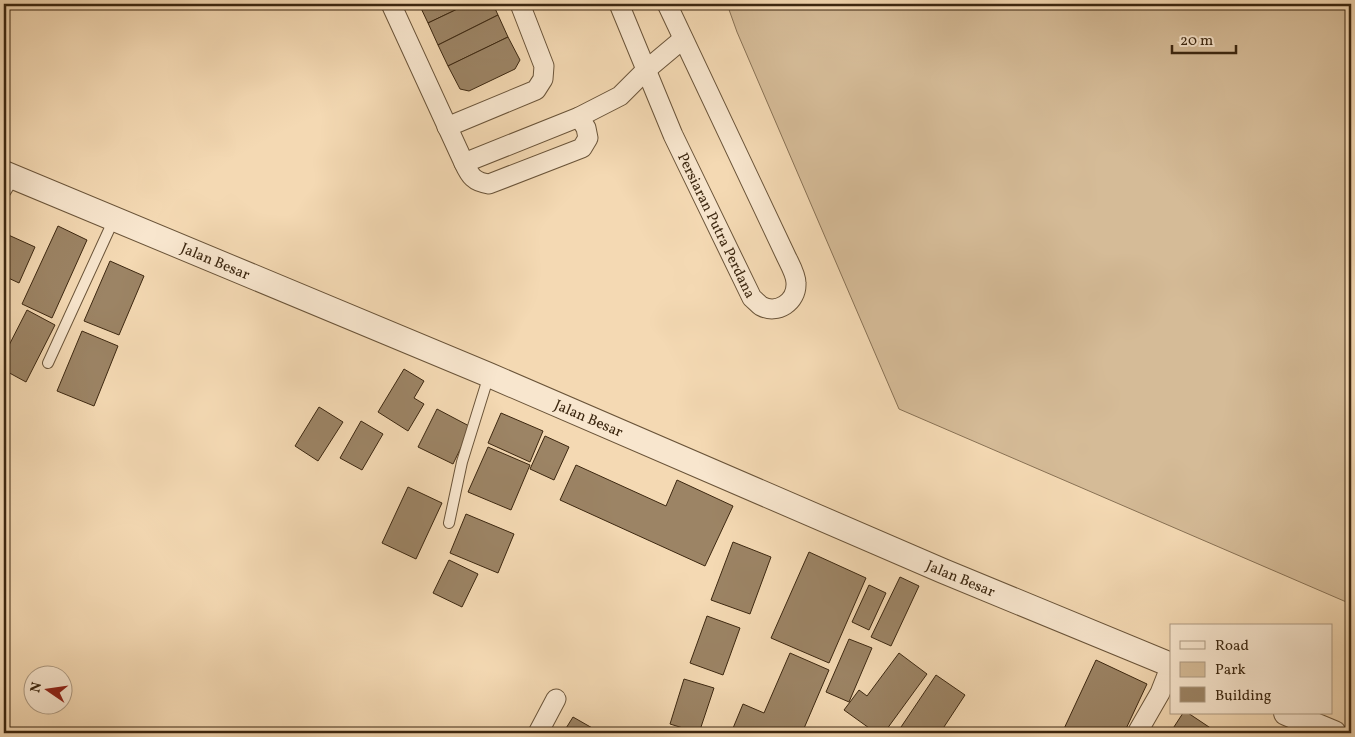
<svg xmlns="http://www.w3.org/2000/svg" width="1355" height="737" font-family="Vollkorn,serif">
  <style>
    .green { fill: #d5bb97; stroke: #887154 }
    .building { fill: #9c8465; stroke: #3c2710 }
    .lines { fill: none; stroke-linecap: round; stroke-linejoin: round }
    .service-casing { stroke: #6a5439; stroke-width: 12 }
    .minor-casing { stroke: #6a5439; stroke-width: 21 }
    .tertiary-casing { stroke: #6a5439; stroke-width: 26 }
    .service { stroke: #f8e6ce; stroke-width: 10 }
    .minor { stroke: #f8e6ce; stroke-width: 19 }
    .tertiary { stroke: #f8e6ce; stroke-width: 24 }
    .labels { text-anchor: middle; stroke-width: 5; stroke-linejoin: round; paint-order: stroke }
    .street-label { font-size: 15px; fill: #3c2710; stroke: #f8e6ce }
  </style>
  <rect width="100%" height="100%" fill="#f4d9b3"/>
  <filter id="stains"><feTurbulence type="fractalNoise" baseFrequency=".004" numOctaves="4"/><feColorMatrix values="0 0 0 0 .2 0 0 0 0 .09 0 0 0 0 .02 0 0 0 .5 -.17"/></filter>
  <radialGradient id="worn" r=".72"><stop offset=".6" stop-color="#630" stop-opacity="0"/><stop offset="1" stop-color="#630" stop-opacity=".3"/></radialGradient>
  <!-- green -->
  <path class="green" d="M727 4H1351V604L899 409 737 32Z"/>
  <!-- building -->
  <g class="building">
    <path d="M419 4H468L428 23Z"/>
    <path d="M468 4H493L498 15 438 45 428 23Z"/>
    <path d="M498 15 508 37 448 66 438 45Z"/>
    <path d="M508 37 520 60 515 69 469 91 460 89 448 66Z"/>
    <path d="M58 226 87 240 52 318 22 304Z"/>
    <path d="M4 233 35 247 19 283 4 276Z"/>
    <path d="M110 261 144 276 119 335 84 321Z"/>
    <path d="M27 310 55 325 26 382 4 370V355Z"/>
    <path d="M82 331 118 346 94 406 57 391Z"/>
    <path d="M404 369 424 381 414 398 424 404 408 431 378 412Z"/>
    <path d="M319 407 343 422 318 461 295 446Z"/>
    <path d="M437 409 471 427 453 464 418 447Z"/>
    <path d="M501 413 543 431 530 462 488 443Z"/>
    <path d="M361 421 383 434 362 470 340 458Z"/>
    <path d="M545 436 569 447 554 480 530 469Z"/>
    <path d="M488 447 530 465 511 510 468 492Z"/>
    <path d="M576 465 666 506 677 480 733 506 705 566 560 500Z"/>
    <path d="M408 487 442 503 416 559 382 543Z"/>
    <path d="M466 514 514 534 498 573 450 553Z"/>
    <path d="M733 542 771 557 750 614 711 600Z"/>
    <path d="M809 552 866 578 829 663 771 638Z"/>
    <path d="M449 560 478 574 462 607 433 593Z"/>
    <path d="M900 577 919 586 891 646 871 637Z"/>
    <path d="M869 585 886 593 869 630 852 622Z"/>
    <path d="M707 616 740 628 723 675 690 663Z"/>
    <path d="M849 639 872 648 849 702 826 692Z"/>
    <path d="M790 653 829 670 802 733H731L743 704 764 713Z"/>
    <path d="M899 653 927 674 884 733H876L844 710 859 690 867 696Z"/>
    <path d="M1096 660 1147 684 1124 733H1062Z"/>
    <path d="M936 675 965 695 940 733H897Z"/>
    <path d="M684 679 714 688 699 733 670 724Z"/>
    <path d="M1183 713H1188L1218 733H1170Z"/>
    <path d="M573 717 601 733H563Z"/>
  </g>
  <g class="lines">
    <defs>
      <g id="service">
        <path d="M4 194 14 178"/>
        <path d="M48 363 114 219"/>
        <path d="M449 523 462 462 489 375"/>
      </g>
      <g id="minor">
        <path d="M391 4 464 163C470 176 474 182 489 184L582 148 588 138 586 128 579 117"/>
        <path id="s1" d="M619 4 673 135 752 298C755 300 758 304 761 306 777 315 797 302 796 283 796 274 789 263 785 254L667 4"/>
        <path d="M447 127 536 90 543 79 544 66 520 4"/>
        <path d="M464 163 579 117 620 96 646 70 683 39"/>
        <path d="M538 733 556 699"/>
        <path d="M1137 733 1160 693 1171 665"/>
      </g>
      <g id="tertiary">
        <path id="s2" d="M4 173 489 375 943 571 1171 665"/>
        <path d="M1286 713 1334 733"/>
      </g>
    </defs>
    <!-- service casing -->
    <use href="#service" class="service-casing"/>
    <!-- minor casing -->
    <use href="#minor" class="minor-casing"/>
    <!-- tertiary casing -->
    <use href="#tertiary" class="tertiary-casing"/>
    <!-- service -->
    <use href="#service" class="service"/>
    <!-- minor -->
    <use href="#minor" class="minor"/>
    <!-- tertiary -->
    <use href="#tertiary" class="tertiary"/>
  </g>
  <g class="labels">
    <!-- street labels -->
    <g class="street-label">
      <text dy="5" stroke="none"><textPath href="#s1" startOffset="242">Persiaran Putra Perdana</textPath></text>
      <text dy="5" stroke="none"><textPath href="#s2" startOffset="229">Jalan Besar</textPath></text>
      <text dy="5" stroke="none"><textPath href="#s2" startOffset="634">Jalan Besar</textPath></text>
      <text dy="5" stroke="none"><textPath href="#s2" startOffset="1039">Jalan Besar</textPath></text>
    </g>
  </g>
  <!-- margin -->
  <rect width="1355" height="737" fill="none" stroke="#f4d9b3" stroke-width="20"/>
  <rect x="5" y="5" width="1345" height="727" fill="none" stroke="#3c2710" stroke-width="2.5"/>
  <rect x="10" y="10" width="1335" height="717" fill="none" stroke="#3c2710"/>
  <!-- legend -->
  <rect x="1170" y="624" width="162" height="90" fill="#f8e6ce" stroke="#ad9a82"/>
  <rect x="1180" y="641" width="25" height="8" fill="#f8e6ce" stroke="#ad9a82"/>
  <text x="1215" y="650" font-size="15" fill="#3c2710">Road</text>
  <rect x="1180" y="662" width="25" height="15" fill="#d5bb97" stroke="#ad9a82"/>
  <text x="1215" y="674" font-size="15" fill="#3c2710">Park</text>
  <rect x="1180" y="687" width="25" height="15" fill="#9c8465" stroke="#ad9a82"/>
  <text x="1215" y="700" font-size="15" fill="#3c2710">Building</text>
  <!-- north arrow -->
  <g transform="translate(48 690) rotate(283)"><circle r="24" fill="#f8e6ce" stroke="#ad9a82"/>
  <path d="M0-4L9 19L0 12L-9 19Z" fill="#8f2418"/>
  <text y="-8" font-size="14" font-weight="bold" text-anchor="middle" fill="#3c2710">N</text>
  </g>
  <!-- scale -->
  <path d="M1172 45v8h64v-8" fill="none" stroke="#3c2710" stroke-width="2.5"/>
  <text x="1180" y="45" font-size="15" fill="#3c2710" stroke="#f8e6ce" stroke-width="4" paint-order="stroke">20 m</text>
  <rect width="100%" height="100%" filter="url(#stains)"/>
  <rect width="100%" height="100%" fill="url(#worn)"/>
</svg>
